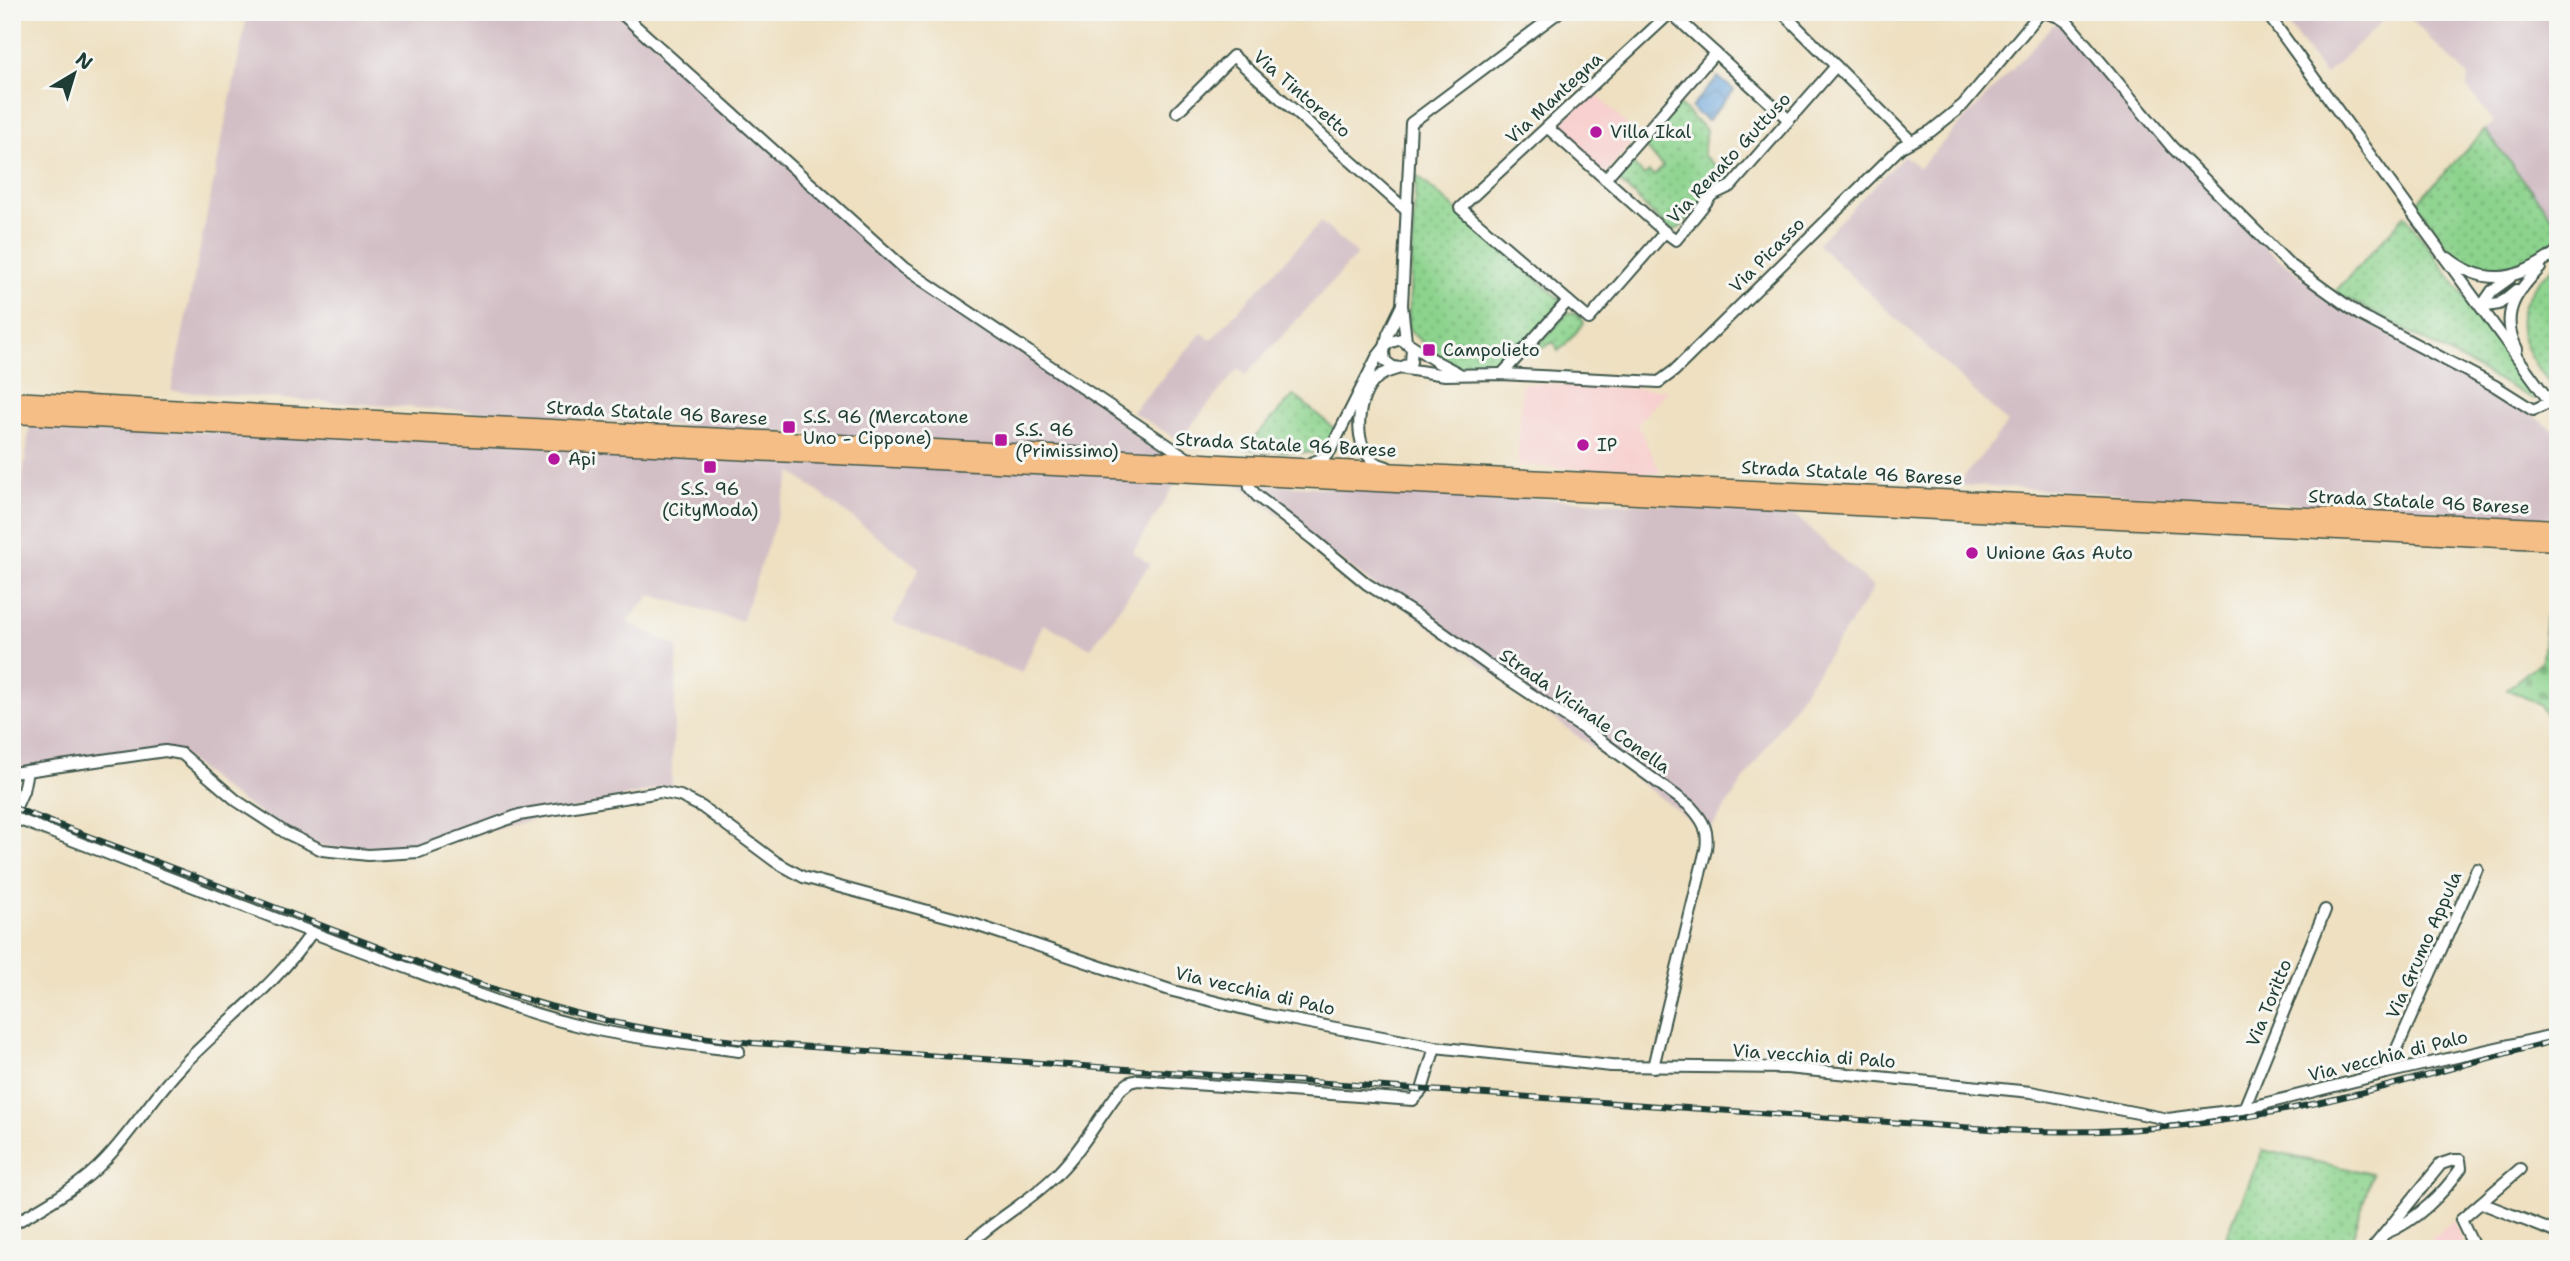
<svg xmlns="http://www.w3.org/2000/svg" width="2570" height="1261" font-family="'Shantell Sans',sans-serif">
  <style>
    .built { fill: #f7d0cf }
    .industrial { fill: #d2bec5 }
    .grass { fill: url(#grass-dots); stroke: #568860; stroke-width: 2; fill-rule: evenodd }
    .cemetery { fill: url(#cemetery-stones); stroke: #568860; stroke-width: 2 }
    .water { fill: url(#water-waves); stroke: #447087; stroke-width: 2 }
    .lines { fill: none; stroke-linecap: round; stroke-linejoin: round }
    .street-casing { stroke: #3e5549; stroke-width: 14 }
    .primary-casing { stroke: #3e5549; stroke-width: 19 }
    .street { stroke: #fff; stroke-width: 10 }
    .primary { stroke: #f5be86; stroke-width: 16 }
    .rail-casing { stroke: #1f3d34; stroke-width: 6 }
    .rail { stroke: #f6f6f2; stroke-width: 3.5; stroke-dasharray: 10; stroke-linecap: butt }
    .poi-dot { fill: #b5179e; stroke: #f6f6f2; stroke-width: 2.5 }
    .labels { text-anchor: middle; stroke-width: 6; stroke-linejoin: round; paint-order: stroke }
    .street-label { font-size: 18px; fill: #1f3d34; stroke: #f6f6f2 }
    .poi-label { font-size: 18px; fill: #1f3d34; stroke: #f6f6f2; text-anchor: start }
  </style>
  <defs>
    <pattern id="grass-dots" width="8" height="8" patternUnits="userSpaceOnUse" patternTransform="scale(1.75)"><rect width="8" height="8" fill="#8cd38d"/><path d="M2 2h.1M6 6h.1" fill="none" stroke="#72ac74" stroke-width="1.8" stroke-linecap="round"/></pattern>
    <pattern id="cemetery-stones" width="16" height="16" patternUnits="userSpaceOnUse" patternTransform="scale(1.75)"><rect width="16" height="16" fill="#8cd38d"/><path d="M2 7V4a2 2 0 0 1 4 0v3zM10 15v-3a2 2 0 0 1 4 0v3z" fill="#72ac74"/></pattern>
    <pattern id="water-waves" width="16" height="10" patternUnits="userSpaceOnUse" patternTransform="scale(1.75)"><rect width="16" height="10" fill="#6aa4da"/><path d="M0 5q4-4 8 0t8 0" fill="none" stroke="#5787b2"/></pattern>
  </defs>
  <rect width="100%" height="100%" fill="#f6f6f2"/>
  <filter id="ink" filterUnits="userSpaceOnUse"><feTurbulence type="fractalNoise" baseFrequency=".0143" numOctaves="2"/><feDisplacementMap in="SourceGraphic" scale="14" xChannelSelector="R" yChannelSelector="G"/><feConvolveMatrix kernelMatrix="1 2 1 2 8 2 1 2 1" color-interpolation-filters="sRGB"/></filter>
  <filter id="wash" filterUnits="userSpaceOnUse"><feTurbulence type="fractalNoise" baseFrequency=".00686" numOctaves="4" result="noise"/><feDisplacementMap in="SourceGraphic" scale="28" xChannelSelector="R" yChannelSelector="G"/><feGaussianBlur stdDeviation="1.57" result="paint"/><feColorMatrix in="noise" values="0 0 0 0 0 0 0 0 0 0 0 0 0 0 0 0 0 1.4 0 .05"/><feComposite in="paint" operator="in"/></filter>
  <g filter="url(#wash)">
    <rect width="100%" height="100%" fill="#eee0c1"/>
    <!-- built -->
    <g class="built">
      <path d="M1594 91 1637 136 1605 174 1554 129Z"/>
      <path d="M1522 383 1668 390 1637 424 1661 473 1517 465Z"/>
      <path d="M2453 1220 2466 1249H2420Z"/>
    </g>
    <!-- industrial -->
    <g class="industrial">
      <path d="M248 12H620L904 268 1190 460 1133 552 1150 564 1091 648 1043 624 1022 673 893 622 919 568 792 472 742 621 651 595 627 622 678 647 671 785 448 841 368 855 304 842 227 792 181 754 12 774V560L31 416 172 431 1164 459 171 391Z"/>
      <path d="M2279 12H2392L2325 75Z"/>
      <path d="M2403 12H2558V225L2485 130 2494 122 2467 88 2468 76Z"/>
      <path d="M2056 22 2070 31 2137 111 2269 251 2346 311 2478 382 2539 419 2558 434V518L1957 485 2008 423 1817 244 1904 155 1919 168Z"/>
      <path d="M1321 222 1357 255 1246 375 1238 369 1179 440 1132 412 1202 333 1211 340Z"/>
      <path d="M1237 483 1741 509 1796 516 1874 588 1708 833Z"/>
    </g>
    <!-- grass -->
    <g class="grass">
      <path d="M1677 103 1706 130 1703 155 1731 179 1713 190 1681 227 1675 230 1667 228 1618 180 1626 163ZM1644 146 1663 167 1654 176 1649 172 1644 176 1630 161Z"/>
      <path d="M2485 130 2558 225V238C2547 247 2535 259 2523 266 2471 294 2441 237 2416 203Z"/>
      <path d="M1416 175 1562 301 1503 370 1461 368 1448 364 1413 334 1408 327Z"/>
      <path d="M2405 215 2537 397 2533 399 2526 395 2335 292Z"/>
      <path d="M2558 264V391C2513 346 2503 306 2558 264Z"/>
      <path d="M1567 313C1574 311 1581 316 1584 323L1566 344 1558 351 1554 342 1533 352Z"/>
      <path d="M1294 395 1336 430 1326 445 1312 453 1244 449Z"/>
      <path d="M2263 1150 2372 1174 2349 1249H2221Z"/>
    </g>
    <!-- cemetery -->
    <path class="cemetery" d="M2546 616H2558V732L2539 704 2507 689 2542 660Z"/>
    <!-- water -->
    <path class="water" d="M1718 77 1734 90 1707 121 1691 108Z"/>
  </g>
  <g filter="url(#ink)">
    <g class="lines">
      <defs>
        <g id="street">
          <path d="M620 12 904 268 1190 460"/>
          <path d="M1670 12 1789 120"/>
          <path d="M1782 12 1910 140"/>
          <path d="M2044 12 2059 17 2068 23 2172 147 2289 264 2360 315 2495 386 2533 410 2551 402"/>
          <path d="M2266 12 2547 398 2558 407"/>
          <path d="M1177 112 1233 56 1406 210"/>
          <path d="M1548 128 1665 232"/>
          <path d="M1605 179 1715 53"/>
          <path d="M2448 258C2487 289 2521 279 2558 251"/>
          <path d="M2510 278 2492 291 2481 307 2499 304 2516 290"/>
          <path d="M1568 301 1460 208 1670 13"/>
          <path d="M1402 305 1388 334 1384 352 1385 361 1393 367 1445 375 1502 374 1659 382 1674 371 1901 147 1931 131 1963 105 2041 12"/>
          <path d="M1406 341 1402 305 1411 123 1559 12"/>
          <path d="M1410 344 1437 362 1458 373"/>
          <path d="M2517 349C2499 314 2516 292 2540 268"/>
          <path d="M1502 374 1568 301 1589 319 1665 232 1676 240 1712 195 1731 186 1836 66"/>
          <path d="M1308 464 1324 458 1330 451 1377 357 1388 343 1401 339 1412 348 1411 362C1401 371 1386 369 1376 379 1357 397 1352 441 1372 460 1376 464 1381 465 1387 467"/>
          <path d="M1249 477 1250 488 1257 496 1314 540 1367 584 1435 627 1502 675 1593 735 1690 806C1703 820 1709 830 1706 849L1653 1067"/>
          <path d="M12 773 165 751 182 754 237 801 286 833 322 850 368 855 419 852 519 815 660 792 680 796 702 807 776 862 803 877 961 920 1173 991 1268 1015 1435 1047 1611 1066 1787 1068 2031 1092 2168 1119 2244 1109 2386 1073 2558 1034"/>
          <path d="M12 816 23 791 27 771"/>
          <path d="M12 817C133 863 254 911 375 956 449 983 524 1015 602 1031 647 1040 693 1045 739 1051"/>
          <path d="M2386 1073 2477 869"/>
          <path d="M2244 1109 2325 910"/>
          <path d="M2481 1203 2558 1233"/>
          <path d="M12 1225C43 1206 79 1188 104 1161 134 1130 155 1093 186 1062 228 1019 278 983 312 932"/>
          <path d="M964 1249C993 1220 1030 1202 1058 1173 1083 1148 1099 1117 1121 1089L1130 1082 1138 1080 1413 1100 1422 1090 1435 1047"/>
          <path d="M2372 1249 2441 1164 2453 1160H2460L2461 1168C2443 1194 2416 1221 2386 1233"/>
          <path d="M2475 1249 2461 1220 2520 1169"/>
        </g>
        <g id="primary">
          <path d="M12 400 1300 467 2558 528"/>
          <path d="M12 415 2558 542"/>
        </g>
      </defs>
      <!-- street casing -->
      <use href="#street" class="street-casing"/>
      <!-- primary casing -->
      <use href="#primary" class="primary-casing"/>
      <!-- street -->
      <use href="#street" class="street"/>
      <!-- primary -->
      <use href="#primary" class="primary"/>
      <defs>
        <path id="rail" d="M12 807C111 845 211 882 310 921 404 957 497 995 596 1018 647 1031 700 1037 753 1043L2004 1130C2100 1135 2195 1128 2289 1109 2380 1091 2468 1062 2558 1040"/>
      </defs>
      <!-- rail casing -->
      <use href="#rail" class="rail-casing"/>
      <!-- rail -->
      <use href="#rail" class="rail"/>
    </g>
  </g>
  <!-- markers -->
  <g class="poi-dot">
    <circle cx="1596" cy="132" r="7"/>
    <rect x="1422" y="343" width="14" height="14" rx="3.5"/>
    <rect x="782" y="420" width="14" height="14" rx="3.5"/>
    <rect x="994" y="433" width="14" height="14" rx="3.5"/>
    <circle cx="1583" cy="445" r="7"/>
    <circle cx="554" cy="459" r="7"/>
    <rect x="703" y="460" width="14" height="14" rx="3.5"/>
    <circle cx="1972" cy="553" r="7"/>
  </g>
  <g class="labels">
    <!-- street labels -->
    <g class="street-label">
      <text transform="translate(1302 94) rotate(41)" y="6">Via Tintoretto</text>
      <text transform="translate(1554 98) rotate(-43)" y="6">Via Mantegna</text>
      <text transform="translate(1729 158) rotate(-47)" y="6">Via Renato Guttuso</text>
      <text transform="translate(1767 255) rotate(-45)" y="6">Via Picasso</text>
      <text transform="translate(657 413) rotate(3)" y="6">Strada Statale 96 Barese</text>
      <text transform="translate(1286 445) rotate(3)" y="6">Strada Statale 96 Barese</text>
      <text transform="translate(1852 473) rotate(3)" y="6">Strada Statale 96 Barese</text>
      <text transform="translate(2419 502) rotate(3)" y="6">Strada Statale 96 Barese</text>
      <text transform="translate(1585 711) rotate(35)" y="6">Strada Vicinale Conella</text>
      <text transform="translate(2424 945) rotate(-66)" y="6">Via Grumo Appula</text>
      <text transform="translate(1255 991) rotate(13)" y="6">Via vecchia di Palo</text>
      <text transform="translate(2269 1003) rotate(-68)" y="6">Via Toritto</text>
      <text transform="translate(1814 1056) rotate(4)" y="6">Via vecchia di Palo</text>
      <text transform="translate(2388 1056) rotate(-14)" y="6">Via vecchia di Palo</text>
    </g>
    <!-- poi labels -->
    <g class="poi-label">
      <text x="1610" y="138">Villa Ikal</text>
      <text x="1443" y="356">Campolieto</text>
      <text x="803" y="423">S.S. 96 (Mercatone<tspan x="803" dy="21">Uno - Cippone)</tspan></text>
      <text x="1015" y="436">S.S. 96<tspan x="1015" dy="21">(Primissimo)</tspan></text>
      <text x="1597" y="451">IP</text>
      <text x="568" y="465">Api</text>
      <text x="710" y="495" text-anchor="middle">S.S. 96<tspan x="710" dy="21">(CityModa)</tspan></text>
      <text x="1986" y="559">Unione Gas Auto</text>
    </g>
  </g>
  <!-- margin -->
  <rect width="2570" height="1261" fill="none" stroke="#f6f6f2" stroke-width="42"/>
  <!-- north arrow -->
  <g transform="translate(74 74) rotate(38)" stroke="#f6f6f2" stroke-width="5" paint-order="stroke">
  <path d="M0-5L12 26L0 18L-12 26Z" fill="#1f3d34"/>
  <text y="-10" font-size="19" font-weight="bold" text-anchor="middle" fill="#1f3d34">N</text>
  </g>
</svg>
